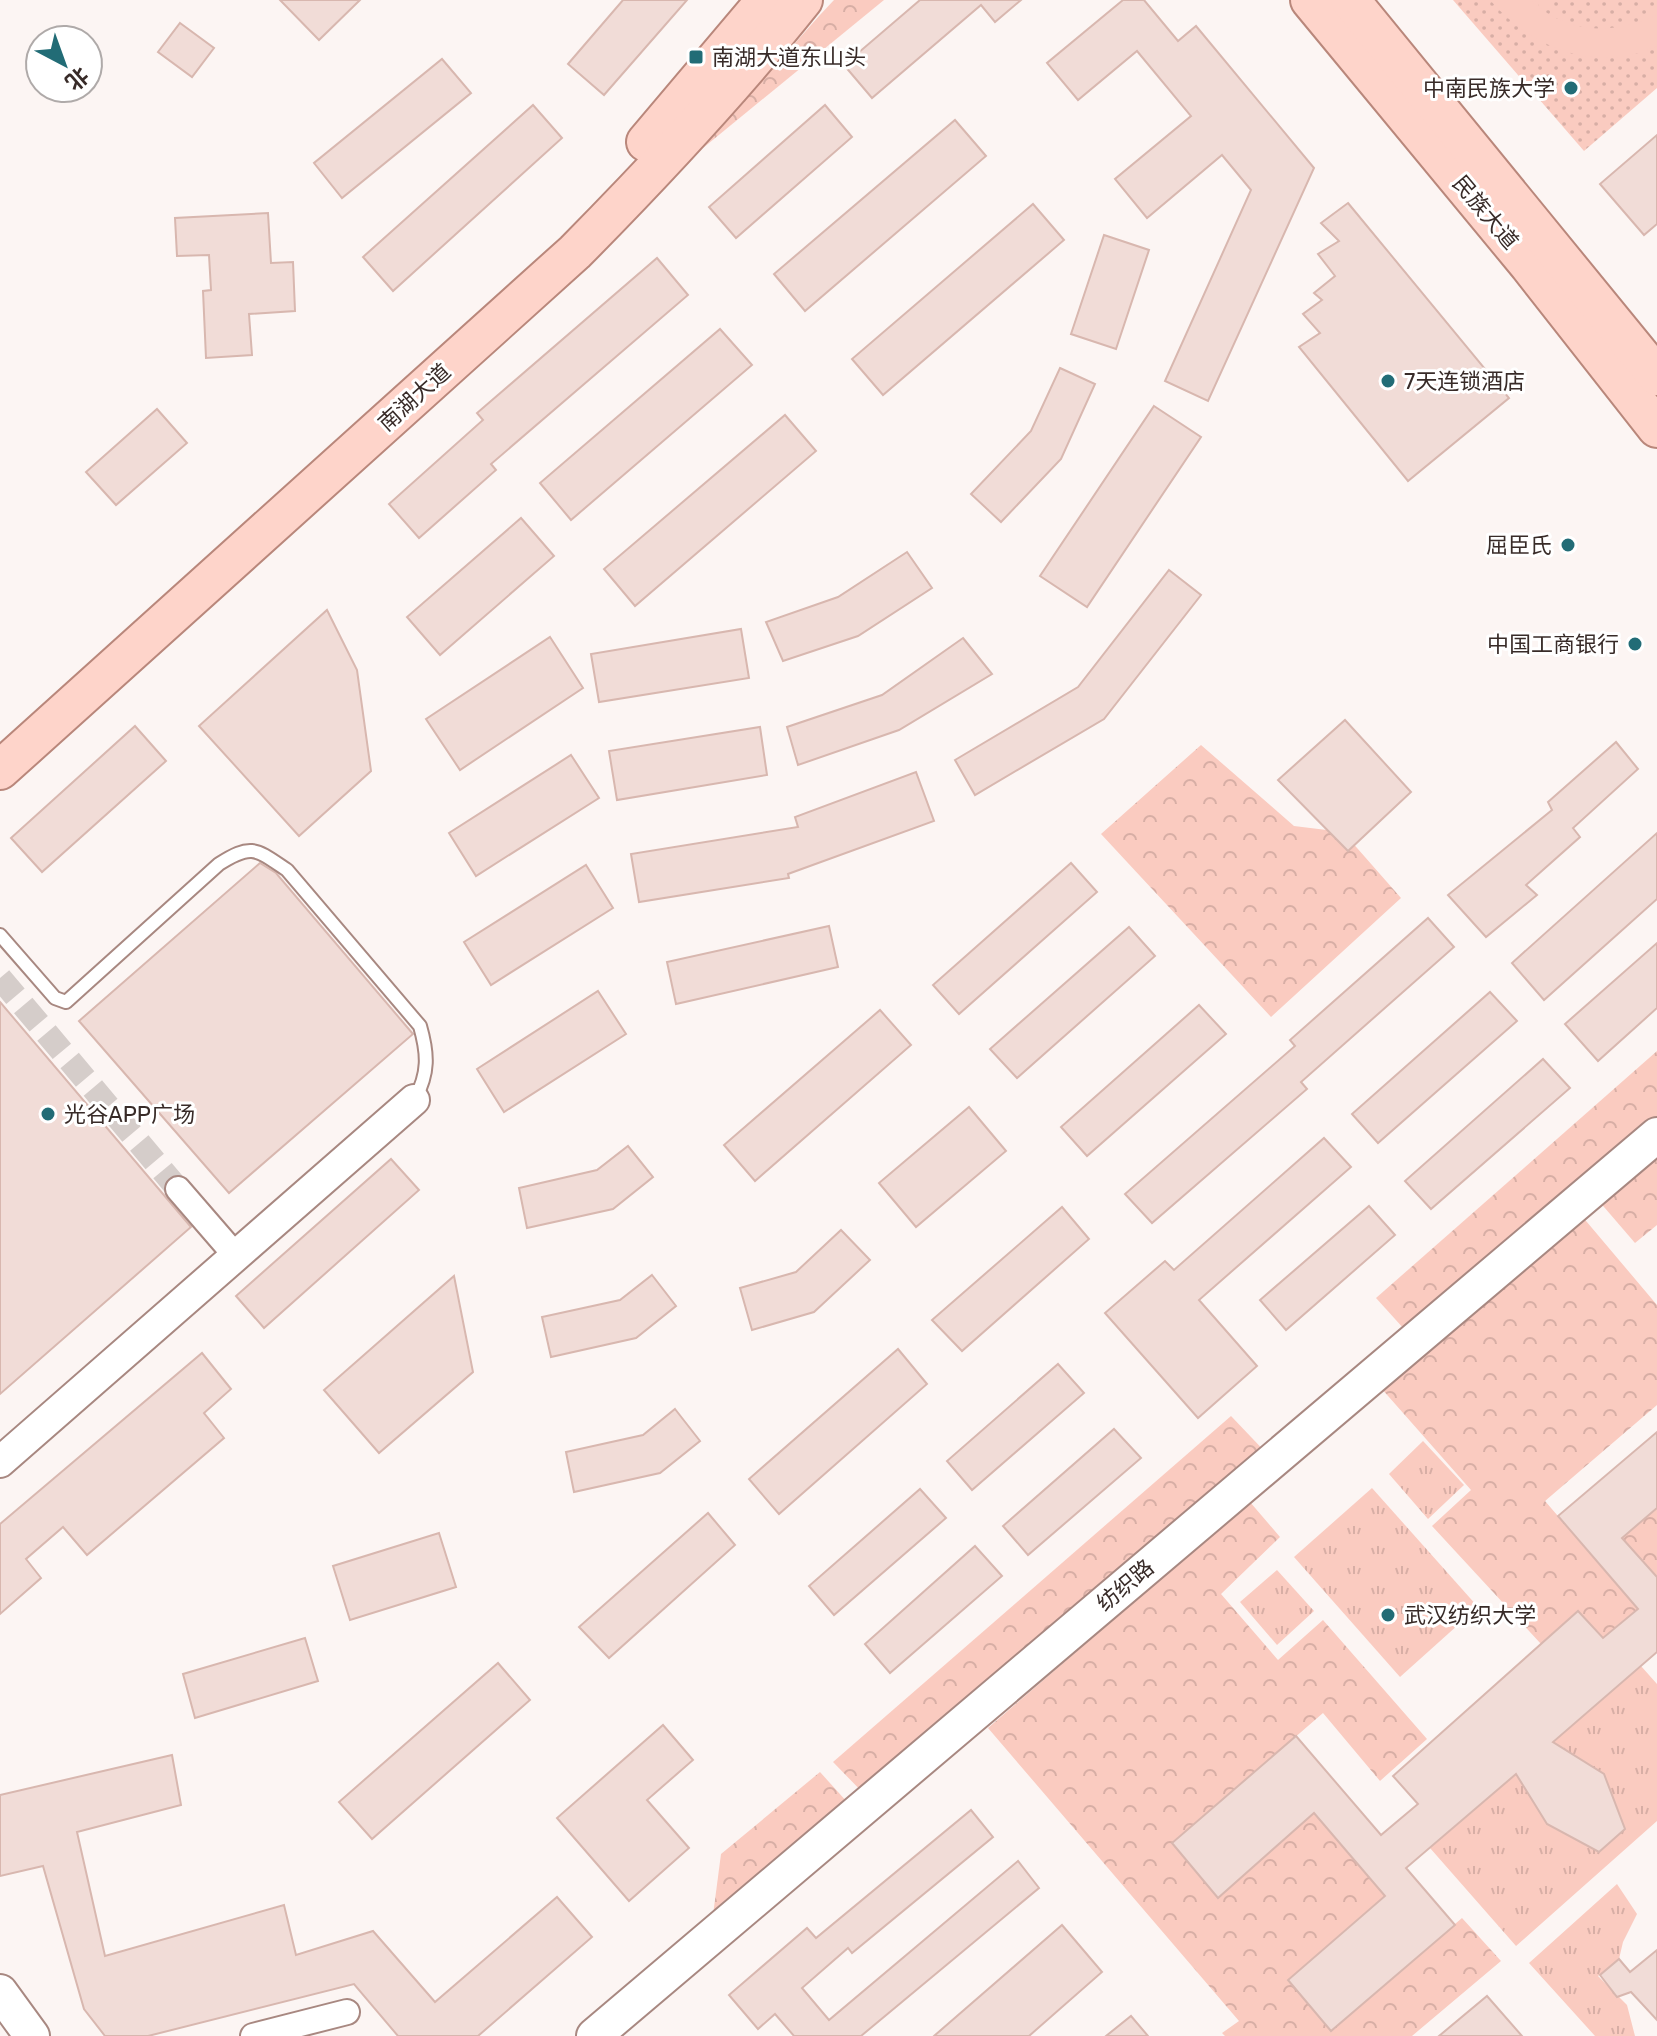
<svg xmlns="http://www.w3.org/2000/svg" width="1657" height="2036" font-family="Rubik,'Noto Sans SC',sans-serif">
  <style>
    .grass { fill: url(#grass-tufts) }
    .forest { fill: url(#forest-crowns) }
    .park { fill: url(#park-dots) }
    .pitch { fill: #facbc0 }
    .building { fill: #f1dcd7; stroke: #d8b7af; stroke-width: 2 }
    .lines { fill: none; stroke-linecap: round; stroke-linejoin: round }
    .minor-tunnel { stroke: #d5cdca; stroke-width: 24; stroke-dasharray: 24 12; stroke-linecap: butt }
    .service-casing { stroke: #a88881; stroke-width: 16 }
    .minor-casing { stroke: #a88881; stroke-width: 28 }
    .tertiary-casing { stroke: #a88881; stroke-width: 34 }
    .secondary-casing { stroke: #a88881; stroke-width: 38 }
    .primary-casing { stroke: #b9877b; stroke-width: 42 }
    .service { stroke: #fff; stroke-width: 12 }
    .minor { stroke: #fff; stroke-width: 24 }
    .tertiary { stroke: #fff; stroke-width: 30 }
    .secondary { stroke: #fff; stroke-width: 34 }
    .primary { stroke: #fed4ca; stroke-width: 38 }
    .poi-dot { fill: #226c76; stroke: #fff; stroke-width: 3 }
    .labels { text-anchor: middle; stroke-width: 6; stroke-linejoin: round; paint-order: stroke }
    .poi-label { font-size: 22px; fill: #382b28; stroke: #fff; text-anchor: start }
    .street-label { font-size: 22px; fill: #382b28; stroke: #fff }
  </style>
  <defs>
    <pattern id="grass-tufts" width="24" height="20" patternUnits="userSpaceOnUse" patternTransform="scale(2)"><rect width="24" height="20" fill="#facbc0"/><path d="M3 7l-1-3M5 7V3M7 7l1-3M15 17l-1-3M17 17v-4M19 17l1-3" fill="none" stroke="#d7aea5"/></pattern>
    <pattern id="forest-crowns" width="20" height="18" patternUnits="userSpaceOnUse" patternTransform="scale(2)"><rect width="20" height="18" fill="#facbc0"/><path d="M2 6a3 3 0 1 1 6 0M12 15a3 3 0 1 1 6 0" fill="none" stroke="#d7aea5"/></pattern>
    <pattern id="park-dots" width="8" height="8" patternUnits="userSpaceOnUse" patternTransform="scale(2)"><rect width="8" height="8" fill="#facbc0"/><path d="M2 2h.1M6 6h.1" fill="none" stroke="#d7aea5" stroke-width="1.8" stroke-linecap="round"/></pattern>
  </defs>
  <rect width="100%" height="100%" fill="#fcf5f3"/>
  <!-- grass -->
  <g class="grass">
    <path d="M1423 1441 1464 1485 1428 1519 1389 1474Z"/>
    <path d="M1372 1488 1478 1607 1400 1677 1294 1557Z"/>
    <path d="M1277 1570 1314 1611 1277 1645 1240 1602Z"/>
    <path d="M1641 1666 1657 1684V1821L1516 1946 1430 1848 1516 1774 1547 1823 1604 1774 1553 1742Z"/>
    <path d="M1617 1884 1637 1914 1623 1942 1619 1959 1598 1976 1627 2005 1635 2036H1595L1529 1963Z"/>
  </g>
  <!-- forest -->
  <g class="forest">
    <path d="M834 0H884L703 148 819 16Z"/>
    <path d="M1201 745 1294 826 1343 832 1401 898 1271 1017 1101 834Z"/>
    <path d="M1657 1051V1135L1414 1340 1376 1298Z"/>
    <path d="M1657 1149V1225L1635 1243 1598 1200Z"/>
    <path d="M1581 1215 1657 1305V1405L1545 1501 1638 1609 1603 1638 1577 1611 1541 1644 1432 1526 1471 1490 1381 1388Z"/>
    <path d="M1231 1416 1273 1460 871 1801 833 1762Z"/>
    <path d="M1250 1502 1280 1537 1221 1594 1278 1660 1323 1620 1427 1739 1380 1781 1323 1713 1173 1843 1314 1813 1385 1896 1288 1980 1331 2030 1462 1918 1501 1961 1412 2036H1225L1222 2033 1239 2021 988 1728Z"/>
    <path d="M1657 1508V1577L1622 1538Z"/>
    <path d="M820 1772 857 1813 710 1938 721 1854Z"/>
  </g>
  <!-- park -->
  <path class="park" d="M1453 0H1657V88L1584 151Z"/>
  <!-- pitch -->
  <path class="pitch" d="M1490 0H1530L1542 10 1535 0H1555L1544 11C1578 35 1621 32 1657 15V46C1597 75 1530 47 1490 0Z"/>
  <!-- building -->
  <g class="building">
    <path d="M280 0H360L319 40Z"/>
    <path d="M623 0H687L604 95 568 64Z"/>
    <path d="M920 0H1021L995 22 981 5 872 98 844 65Z"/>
    <path d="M1123 0H1144L1178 41 1196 26 1314 168 1208 401 1165 381 1251 190 1222 155 1147 218 1115 179 1191 116 1137 51 1078 100 1047 63Z"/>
    <path d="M180 23 214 48 192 77 158 52Z"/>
    <path d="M442 59 471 93 342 198 314 163Z"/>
    <path d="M533 105 562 138 393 291 363 257Z"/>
    <path d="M825 105 852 137 736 238 709 207Z"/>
    <path d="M955 120 986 156 805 311 774 274Z"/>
    <path d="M1657 135V224L1644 235 1600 184Z"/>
    <path d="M1348 203 1509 398 1408 481 1299 347 1320 333 1303 314 1322 300 1314 293 1335 276 1318 254 1339 241 1321 223Z"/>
    <path d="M1033 204 1064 240 883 395 852 359Z"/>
    <path d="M268 213 271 263 293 262 295 311 249 314 252 355 206 358 203 291 211 290 209 255 177 256 175 218Z"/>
    <path d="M1104 235 1149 250 1116 349 1071 334Z"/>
    <path d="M657 258 688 295 491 464 496 470 419 538 389 504 483 420 477 413Z"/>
    <path d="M720 329 752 365 571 520 540 483Z"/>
    <path d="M1060 368 1095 384 1061 459 1001 522 971 494 1031 431Z"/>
    <path d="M1154 406 1201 437 1087 607 1040 576Z"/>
    <path d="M157 409 187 443 116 505 86 472Z"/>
    <path d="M785 415 816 451 635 606 604 569Z"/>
    <path d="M521 518 554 556 440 655 407 617Z"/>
    <path d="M907 552 932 588 858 636 783 661 766 622 838 597Z"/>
    <path d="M1169 570 1201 595 1104 719 975 795 955 760 1078 687Z"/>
    <path d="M327 610 357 670 371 771 299 836 199 726Z"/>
    <path d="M741 629 749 678 599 702 591 654Z"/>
    <path d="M550 637 583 688 460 770 426 719Z"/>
    <path d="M963 638 992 674 899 730 798 765 787 727 882 695Z"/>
    <path d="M1345 720 1411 792 1348 851 1278 780Z"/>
    <path d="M135 726 166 761 42 872 11 838Z"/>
    <path d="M760 727 767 775 617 800 609 751Z"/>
    <path d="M1616 742 1638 769 1573 828 1580 837 1526 885 1537 895 1486 937 1448 895 1552 810 1548 802Z"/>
    <path d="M571 755 599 798 476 876 449 833Z"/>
    <path d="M916 772 934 821 788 874 789 878 639 902 631 854 798 827 795 817Z"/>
    <path d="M1657 833V899L1544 1000 1512 963Z"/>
    <path d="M260 863 276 873 413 1034 229 1193 79 1021Z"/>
    <path d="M1071 863 1097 892 959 1014 933 985Z"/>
    <path d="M586 865 613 908 491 985 464 942Z"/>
    <path d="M1428 918 1454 947 1301 1082 1307 1089 1152 1223 1125 1194 1295 1046 1290 1040Z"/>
    <path d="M829 926 838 967 676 1004 667 962Z"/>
    <path d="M1129 927 1155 956 1017 1078 990 1049Z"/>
    <path d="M1657 943V1008L1598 1061 1565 1024Z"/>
    <path d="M598 991 626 1034 504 1112 477 1069Z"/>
    <path d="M1490 992 1517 1021 1378 1143 1352 1114Z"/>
    <path d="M0 1002 191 1227 0 1394Z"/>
    <path d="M1199 1005 1226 1034 1087 1156 1061 1127Z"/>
    <path d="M880 1010 911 1045 755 1181 724 1145Z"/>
    <path d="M1543 1059 1570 1088 1431 1209 1405 1181Z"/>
    <path d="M969 1107 1006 1151 916 1227 879 1183Z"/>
    <path d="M1324 1138 1351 1167 1199 1300 1257 1366 1198 1418 1105 1313 1165 1261 1174 1270Z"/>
    <path d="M628 1146 653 1177 613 1209 527 1228 519 1188 597 1170Z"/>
    <path d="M391 1159 419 1190 264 1328 236 1296Z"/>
    <path d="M1369 1206 1395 1235 1286 1330 1260 1300Z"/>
    <path d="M1062 1207 1089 1239 962 1351 932 1320Z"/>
    <path d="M841 1230 870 1260 814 1312 752 1330 740 1288 796 1272Z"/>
    <path d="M652 1275 676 1306 636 1338 551 1357 542 1317 620 1300Z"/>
    <path d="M454 1276 473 1372 379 1453 324 1390Z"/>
    <path d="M898 1349 927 1384 779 1514 749 1479Z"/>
    <path d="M202 1353 231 1389 204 1413 224 1438 87 1555 63 1527 26 1559 41 1578 0 1614V1524Z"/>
    <path d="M1058 1364 1084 1393 972 1490 947 1461Z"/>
    <path d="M675 1409 700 1441 660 1473 574 1492 566 1452 643 1435Z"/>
    <path d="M1114 1429 1141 1458 1028 1555 1003 1526Z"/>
    <path d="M1657 1432V1508L1622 1538 1657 1577V1652L1553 1742 1604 1774 1625 1829 1599 1852 1547 1824 1516 1774 1406 1868 1455 1925 1331 2031 1288 1980 1385 1896 1314 1813 1218 1898 1172 1843 1296 1736 1381 1835 1418 1804 1393 1776 1578 1611 1603 1638 1638 1609 1558 1516Z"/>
    <path d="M920 1489 946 1518 834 1615 809 1586Z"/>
    <path d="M708 1513 735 1545 609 1658 579 1627Z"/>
    <path d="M439 1533 456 1587 350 1620 333 1566Z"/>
    <path d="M975 1546 1002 1576 890 1673 865 1644Z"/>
    <path d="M305 1638 318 1681 195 1718 183 1674Z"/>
    <path d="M498 1663 530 1700 372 1839 339 1802Z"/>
    <path d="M663 1725 693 1760 647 1800 689 1848 629 1901 557 1818Z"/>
    <path d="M172 1755 181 1805 77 1832 105 1956 284 1905 296 1955 373 1931 435 2002 557 1897 592 1937 478 2036H398L354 1984 148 2036H105L84 2009 43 1866 0 1876V1795Z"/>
    <path d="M971 1810 993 1837 852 1953 848 1948 802 1988 829 2020 1018 1861 1039 1888 861 2036H794L775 2014 758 2029 729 1995 807 1928 816 1938Z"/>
    <path d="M1062 1925 1102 1972 1029 2036H934Z"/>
    <path d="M1657 1950V2020L1631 1992 1617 1997 1600 1975 1619 1959 1630 1972Z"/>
    <path d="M1487 1996 1522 2036H1439Z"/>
    <path d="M1131 2016 1148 2036H1106Z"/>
  </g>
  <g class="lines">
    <!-- minor-tunnel -->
    <path class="minor-tunnel" d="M0 978 178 1189"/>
    <defs>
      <path id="service" d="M0 935 55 998 66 1002 219 864C252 843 256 849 287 870L420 1026C428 1054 429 1073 415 1099"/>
      <g id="minor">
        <path d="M178 1189 236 1256"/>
        <path d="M253 2036 347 2012"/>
      </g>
      <path id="tertiary" d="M0 1462 414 1100"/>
      <g id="secondary">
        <path d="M0 1992 32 2036"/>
        <path d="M594 2036 1657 1135"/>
      </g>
      <g id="primary">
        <path d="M1310 0 1529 265 1657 428"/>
        <path d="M1350 0 1657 376"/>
        <path d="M646 142 766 0"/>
        <path d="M0 770 575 252C655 171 732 89 803 0"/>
      </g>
    </defs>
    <!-- service casing -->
    <use href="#service" class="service-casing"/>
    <!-- minor casing -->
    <use href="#minor" class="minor-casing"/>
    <!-- tertiary casing -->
    <use href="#tertiary" class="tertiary-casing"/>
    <!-- secondary casing -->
    <use href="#secondary" class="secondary-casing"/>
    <!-- primary casing -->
    <use href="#primary" class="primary-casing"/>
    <!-- service -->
    <use href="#service" class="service"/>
    <!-- minor -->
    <use href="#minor" class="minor"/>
    <!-- tertiary -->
    <use href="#tertiary" class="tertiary"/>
    <!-- secondary -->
    <use href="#secondary" class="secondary"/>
    <!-- primary -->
    <use href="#primary" class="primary"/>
  </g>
  <!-- markers -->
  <g class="poi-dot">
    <rect x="688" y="49" width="16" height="16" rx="4"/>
    <circle cx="1571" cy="88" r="8"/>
    <circle cx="1388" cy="381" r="8"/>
    <circle cx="1568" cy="545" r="8"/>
    <circle cx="1635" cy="644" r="8"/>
    <circle cx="48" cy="1114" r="8"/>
    <circle cx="1388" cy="1615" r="8"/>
  </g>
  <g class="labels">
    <!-- poi labels -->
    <g class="poi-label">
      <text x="712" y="65">南湖大道东山头</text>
      <text x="1555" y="96" text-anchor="end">中南民族大学</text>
      <text x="1404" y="389">7天连锁酒店</text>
      <text x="1552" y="553" text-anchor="end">屈臣氏</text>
      <text x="1619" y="652" text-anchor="end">中国工商银行</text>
      <text x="64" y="1122">光谷APP广场</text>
      <text x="1404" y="1623">武汉纺织大学</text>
    </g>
    <!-- street labels -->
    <g class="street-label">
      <text transform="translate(1486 212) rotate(50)" y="8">民族大道</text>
      <text transform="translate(414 397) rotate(-42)" y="8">南湖大道</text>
      <text transform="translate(1125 1585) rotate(-40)" y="8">纺织路</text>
    </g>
  </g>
  <!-- north arrow -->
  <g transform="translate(64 64) rotate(139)"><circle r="38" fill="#ffffff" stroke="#afaaa9" stroke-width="2"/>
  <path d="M0-6L14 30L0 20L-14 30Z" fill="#226c76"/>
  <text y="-12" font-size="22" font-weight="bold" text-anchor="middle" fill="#382b28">北</text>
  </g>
</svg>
